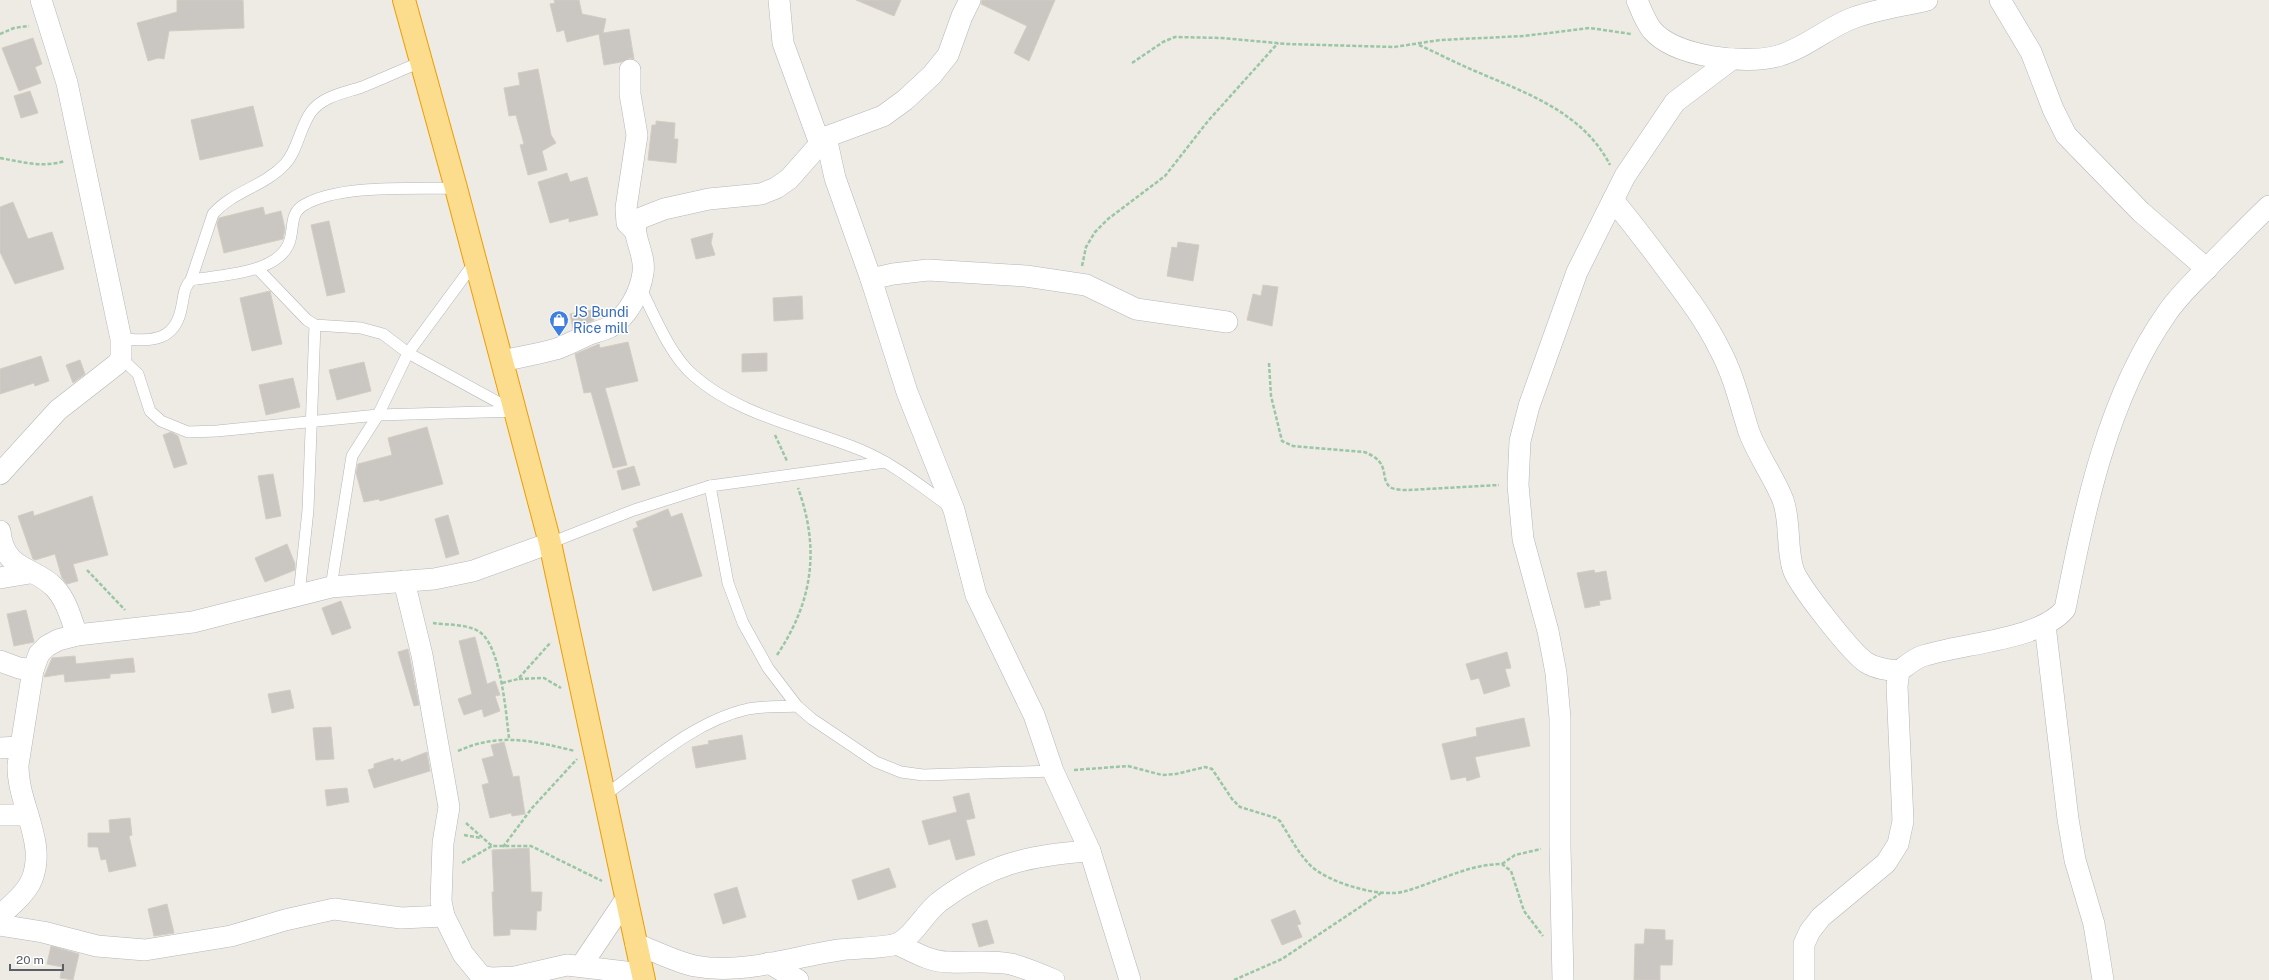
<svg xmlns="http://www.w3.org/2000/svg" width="2269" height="980" font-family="'Public Sans',sans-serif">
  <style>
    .building { fill: #cac6c1; stroke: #d3cdc2 }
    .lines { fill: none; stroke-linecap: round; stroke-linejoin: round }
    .lane-casing { stroke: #b4b6bb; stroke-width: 12 }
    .street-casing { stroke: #b4b6bb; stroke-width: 22 }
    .highway-casing { stroke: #ef9d03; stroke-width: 24 }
    .path { stroke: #99c6a4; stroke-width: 2.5; stroke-dasharray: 4 2; stroke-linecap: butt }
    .lane { stroke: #fff; stroke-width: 11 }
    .street { stroke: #fff; stroke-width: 21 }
    .highway { stroke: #fcdc8d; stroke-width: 22 }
    .labels { text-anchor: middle; stroke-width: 3; stroke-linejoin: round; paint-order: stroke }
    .shop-label { font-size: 14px; fill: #366cbe; stroke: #fff; text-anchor: start }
  </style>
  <rect width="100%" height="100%" fill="#eeebe4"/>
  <!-- building -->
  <g class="building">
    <path d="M177 0H243L244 28 169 31 164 59 158 58 148 61 137 23 177 12Z"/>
    <path d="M554 0H579L582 14 606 19 603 33 629 29 634 59 630 58 621 62 604 65 599 34 567 42 564 30 557 32 550 4 555 3Z"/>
    <path d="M856 0H901L894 16Z"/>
    <path d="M982 0H1055L1029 61 1014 53 1027 26 981 4Z"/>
    <path d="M33 38 42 64 35 67 41 83 19 91 2 48Z"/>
    <path d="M538 69 551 135 556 143 542 151 547 170 528 175 520 145 524 144 516 115 509 116 504 88 520 85 518 73Z"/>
    <path d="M30 91 38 113 21 118 14 96Z"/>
    <path d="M253 106 263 146 200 160 191 120Z"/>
    <path d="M656 121 675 123 674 139H678L676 163 648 160 652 125H656Z"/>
    <path d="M567 173 570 182 587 177 598 215 569 222V218L550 223 538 182Z"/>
    <path d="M13 202 28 239 52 232 64 269 15 284 0 252V207Z"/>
    <path d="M263 207 265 215 281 211 285 229 283 239 224 253 217 224 219 218Z"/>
    <path d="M329 221 345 292 327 296 311 225Z"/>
    <path d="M713 233 711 243 715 255 696 259 691 239Z"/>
    <path d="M1178 242 1199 245 1193 281 1167 276 1172 247 1177 248Z"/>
    <path d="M1263 285 1278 287 1272 326 1247 320 1253 294 1261 296Z"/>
    <path d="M270 291 282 344 252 351 240 298Z"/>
    <path d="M802 296 803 319 774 321 773 298Z"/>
    <path d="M591 310 594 320 573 329 570 314Z"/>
    <path d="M628 342 638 381 605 388 627 465 613 468 591 392 584 393 575 354 599 344 600 348Z"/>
    <path d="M767 353V371L742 372V354Z"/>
    <path d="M41 356 49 381 35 386 34 383 0 394V369Z"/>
    <path d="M80 360 85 374 73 383 66 365Z"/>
    <path d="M364 362 371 391 337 400 329 370Z"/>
    <path d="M293 378 300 407 266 415 259 385Z"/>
    <path d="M427 427 443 484 380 501 379 499 364 502 356 473 358 464 392 455 388 438Z"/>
    <path d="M171 432 178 436 187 464 174 468 163 435Z"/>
    <path d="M634 466 640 485 622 490 617 471Z"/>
    <path d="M273 474 281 516 266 519 258 476Z"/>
    <path d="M92 496 108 555 73 564 78 581 67 584 62 578 55 554 35 560 33 559 18 516 33 511 34 516Z"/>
    <path d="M668 509 671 517 682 513 702 576 653 591 633 529 638 527 636 522Z"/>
    <path d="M448 515 459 554 446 558 435 519Z"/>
    <path d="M287 544 295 564V570L265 582 255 558Z"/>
    <path d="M1594 570 1595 573 1606 571 1611 599 1599 601 1600 605 1585 608 1577 573Z"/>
    <path d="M341 601 351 628 332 635 322 608Z"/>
    <path d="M26 610 34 642 14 646 7 614Z"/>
    <path d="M475 637 487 684 495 681 500 695 495 696 500 711 484 717 482 709 464 715 458 699 472 694 459 641Z"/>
    <path d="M408 649 419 705 414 706 398 652Z"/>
    <path d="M1507 652 1511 668 1505 669 1510 686 1484 694 1479 678 1471 680 1466 664Z"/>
    <path d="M75 656 76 664 133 658 135 672 110 674V678L65 682 64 674 44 677 52 658Z"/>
    <path d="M290 690 294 708 272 713 268 694Z"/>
    <path d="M1524 718 1530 746 1475 757 1480 777 1467 781 1466 777 1451 780 1442 744 1477 736 1476 728Z"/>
    <path d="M331 727 334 759 316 760 313 728Z"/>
    <path d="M742 735 746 759 696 768 692 747 709 744 708 741Z"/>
    <path d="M504 742 513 777 519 776 525 814 512 816 511 813 490 818 482 785 489 783 482 759 494 756 491 745Z"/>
    <path d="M427 752 430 771 374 788 368 770 374 768V764L393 758 394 761 400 759 401 762Z"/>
    <path d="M347 788 349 802 327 806 325 790Z"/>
    <path d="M969 793 975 818 966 820 975 855 956 860 950 839 929 845 922 821 957 812 953 797Z"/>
    <path d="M130 818 132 835 129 836 136 866 109 872 106 859 101 860 98 847H88V833H110L109 820Z"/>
    <path d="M529 848 531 892H542L541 911H537L536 930 510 929V935L494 936 492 892H494L492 850Z"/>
    <path d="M889 868 896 887 858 900 852 880Z"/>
    <path d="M737 887 746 917 723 924 714 894Z"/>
    <path d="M167 904 174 933 154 936 148 909Z"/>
    <path d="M1295 910 1301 924 1297 925 1302 937 1282 945 1271 920Z"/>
    <path d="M987 920 994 943 979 947 972 924Z"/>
    <path d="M1645 929 1665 930V940H1673L1672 965H1660V980H1634L1635 944H1644Z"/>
    <path d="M51 946 79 954 73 980 60 978 62 967 47 964Z"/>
  </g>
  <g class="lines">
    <defs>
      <g id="lane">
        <path d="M258 269 307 320 315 325 361 328 383 334 408 353 514 411"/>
        <path d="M191 280 213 214C233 191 265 186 285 164 297 152 300 127 311 112 323 96 344 93 362 87 382 79 401 70 421 62"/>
        <path d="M640 287C654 315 670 355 693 375 739 416 805 427 861 450 894 464 921 486 950 507"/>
        <path d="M121 339C153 341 176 342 182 305 184 295 184 287 191 280 220 275 281 274 290 240 294 226 290 213 304 205 339 184 414 189 456 188"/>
        <path d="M121 358 138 374 150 411 161 421 188 432 217 431 378 415 515 411"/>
        <path d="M710 486 728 583 743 623 768 668 797 706 812 719 876 762 901 772 923 775 1053 771"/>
        <path d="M550 543 634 510 710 486 885 462"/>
        <path d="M331 587 352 456 378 415 408 353 475 262"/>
        <path d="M299 595 308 510 315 325"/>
        <path d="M604 796C648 764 694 721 748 709 764 706 781 707 797 706"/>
      </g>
      <g id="street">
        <path d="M779 0 783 43 820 144"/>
        <path d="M1637 0C1641 10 1645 21 1652 30 1675 57 1745 65 1778 56 1806 48 1828 27 1853 18 1877 9 1903 6 1927 0"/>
        <path d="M2000 0 2031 52 2053 109 2066 135 2141 212 2207 269"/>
        <path d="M630 70V94L637 135 626 208 627 223 635 231"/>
        <path d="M826 137 835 178 871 279 907 392 954 510 976 595 1034 715 1053 771 1090 851 1130 980"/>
        <path d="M1613 200C1631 222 1648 244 1665 267 1686 295 1704 318 1720 350 1734 376 1740 404 1749 432 1758 456 1774 477 1783 500 1791 523 1786 546 1793 569 1798 585 1853 655 1867 663 1877 669 1889 670 1899 671"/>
        <path d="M871 279 893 274 928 270 1026 276 1086 285 1136 309 1227 322"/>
        <path d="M502 361C520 357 538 354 556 349 568 345 578 339 590 334 596 332 604 330 610 327 628 316 640 293 643 273 646 254 632 238 636 220L664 209 709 199 761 194 776 188 789 179 826 137 883 116 905 100 932 75 948 55 962 16 970 0"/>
        <path d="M0 474 58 410 117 364 121 358V339L67 83 41 0"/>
        <path d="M0 531C4 572 35 566 55 588 67 601 71 619 77 635"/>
        <path d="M0 578 30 573"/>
        <path d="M404 581 422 655 449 807 443 843 441 901 444 916 463 954 481 976 492 978 515 977 567 965 642 974"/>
        <path d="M2045 625 2068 819 2075 860 2094 924 2103 980"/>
        <path d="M0 661 19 668 33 670"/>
        <path d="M0 748 20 747"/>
        <path d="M0 815H27"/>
        <path d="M0 916C11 905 26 894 32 879 47 842 17 803 18 765L33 670 39 654 47 646 58 640 77 635 193 622 331 587 434 579 473 571 550 543"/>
        <path d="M0 925 43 932 97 946 145 950 231 936 285 920 334 909 401 918 444 916"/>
        <path d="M636 944C655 951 676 962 695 966 743 975 792 957 839 950 852 948 889 948 899 943 915 934 924 914 939 902 989 864 1029 855 1090 851"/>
        <path d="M897 944C914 952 930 962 949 962 970 963 990 960 1011 964 1026 968 1040 974 1054 980"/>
        <path d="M769 963 798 980"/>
        <path d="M581 966 626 899"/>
        <path d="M1563 980 1560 846V718L1556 673 1548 631 1523 539 1518 485 1520 441 1529 406 1577 272 1625 176 1675 102 1732 59"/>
        <path d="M1804 980V944L1810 931 1821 917 1886 863 1898 844 1903 821 1897 686 1899 671C1906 666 1913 660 1920 657 1959 643 2039 641 2065 609 2085 509 2107 398 2167 313 2179 295 2196 280 2211 264 2230 245 2249 225 2269 206"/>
      </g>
      <path id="highway" d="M404 0 456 188 550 543 644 980"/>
    </defs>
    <!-- lane casing -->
    <use href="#lane" class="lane-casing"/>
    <!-- street casing -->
    <use href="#street" class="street-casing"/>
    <!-- highway casing -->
    <use href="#highway" class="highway-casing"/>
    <!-- path -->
    <g class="path">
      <path d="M0 34 14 28 29 26"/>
      <path d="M1419 45C1437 53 1456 63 1475 71 1526 93 1583 112 1610 165"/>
      <path d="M1132 63 1163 42 1175 37 1222 38 1287 44 1394 47 1440 40 1524 36 1590 28 1631 34"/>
      <path d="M0 158C22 162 43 168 65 161"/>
      <path d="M1082 266 1086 247 1095 232 1108 219 1165 176 1208 121 1278 43"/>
      <path d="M1269 363 1271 396 1282 441 1293 446 1364 452C1392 462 1379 478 1390 487 1394 490 1404 490 1409 490L1499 485"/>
      <path d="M775 435 787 461"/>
      <path d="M87 570 125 610"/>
      <path d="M433 623C447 625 470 624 481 633 501 649 506 713 509 738"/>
      <path d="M777 655C813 601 820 549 798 488"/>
      <path d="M519 679 544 678 561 688"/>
      <path d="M502 683 518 679 551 642"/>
      <path d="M458 751C500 732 533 741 575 751"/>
      <path d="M1074 770 1128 766 1162 775 1176 774 1205 767 1212 769 1232 799 1240 807 1276 818 1280 821C1290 837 1298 853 1311 866 1329 883 1383 899 1406 891 1437 882 1469 864 1502 864L1511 871 1524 911 1543 936"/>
      <path d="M466 823 492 846H531L602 881"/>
      <path d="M464 835 481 838"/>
      <path d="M503 847 532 808 577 759"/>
      <path d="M462 863 492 846"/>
      <path d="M1502 864 1515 855 1541 849"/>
      <path d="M1234 980 1282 959 1381 893"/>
    </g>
    <!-- lane -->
    <use href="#lane" class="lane"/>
    <!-- street -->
    <use href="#street" class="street"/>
    <!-- highway -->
    <use href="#highway" class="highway"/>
  </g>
  <!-- icons -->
  <defs>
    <symbol id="shop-pin" viewBox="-11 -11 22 30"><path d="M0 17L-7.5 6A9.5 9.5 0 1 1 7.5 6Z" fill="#3f7fe0" stroke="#fff"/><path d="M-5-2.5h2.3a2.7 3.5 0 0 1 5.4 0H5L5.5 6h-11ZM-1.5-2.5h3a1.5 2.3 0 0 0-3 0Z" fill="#fff"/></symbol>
  </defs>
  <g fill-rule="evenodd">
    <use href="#shop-pin" x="548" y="309" width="22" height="30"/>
  </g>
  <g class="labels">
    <!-- shop labels -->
    <g class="shop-label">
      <text x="573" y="317">JS Bundi<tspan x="573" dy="16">Rice mill</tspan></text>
    </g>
  </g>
  <!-- scale -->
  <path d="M10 964v6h53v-6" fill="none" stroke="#5c6064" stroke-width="2"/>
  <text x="16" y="964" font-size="12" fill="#5c6064" stroke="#ffffff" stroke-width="3" paint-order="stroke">20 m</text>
</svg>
